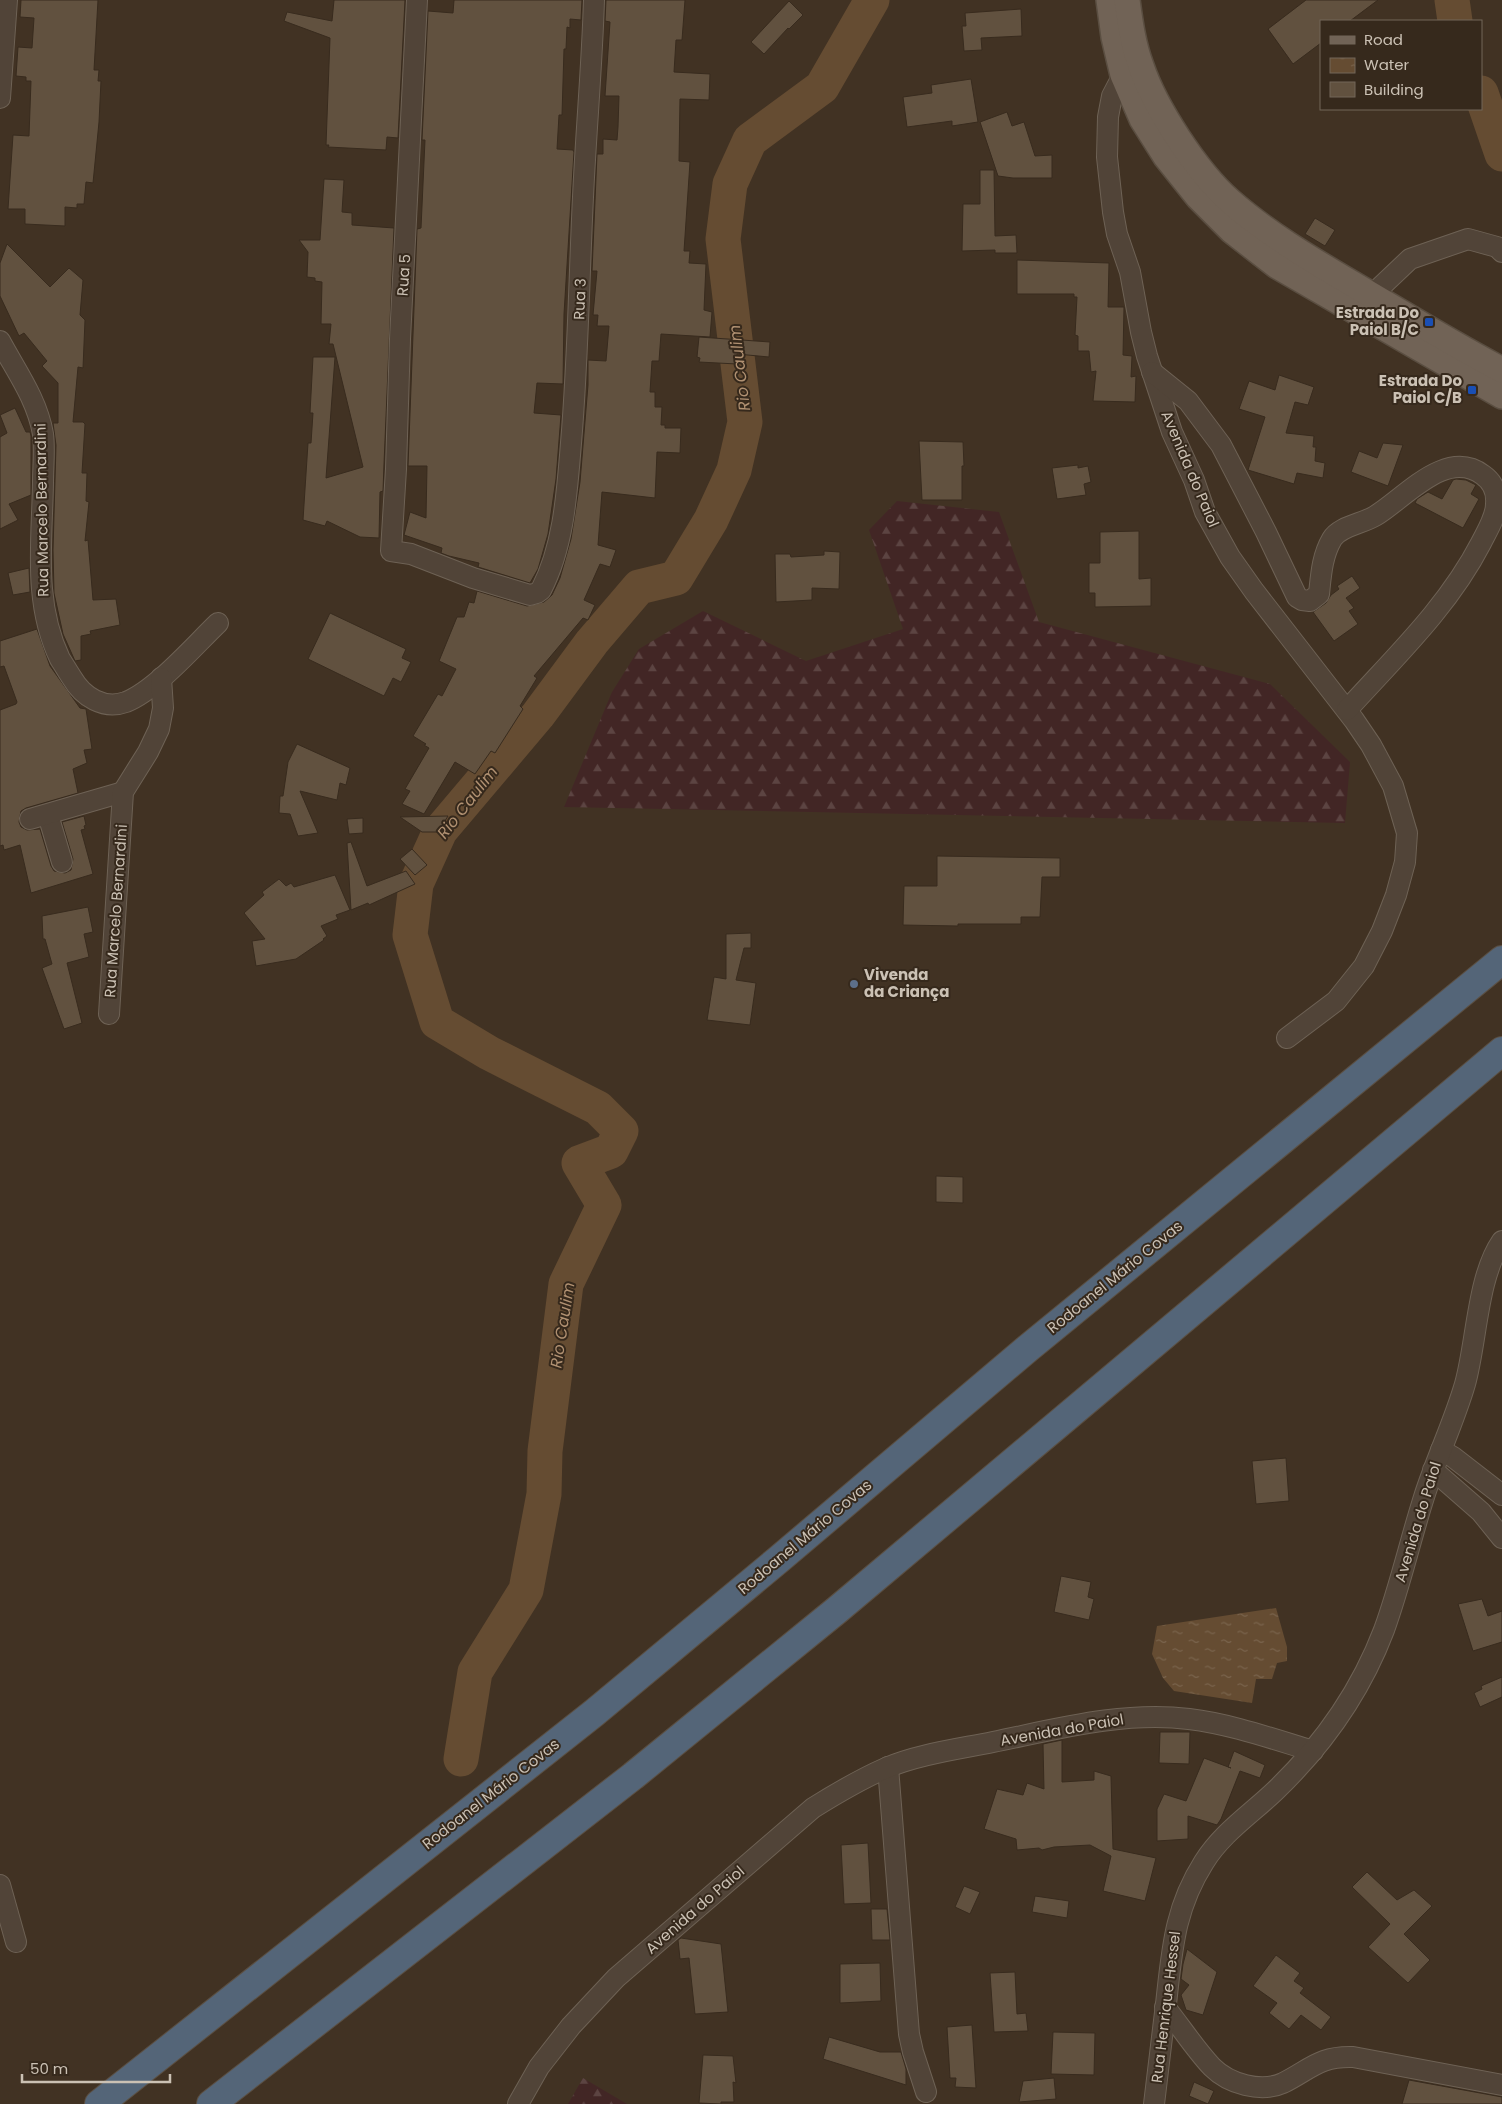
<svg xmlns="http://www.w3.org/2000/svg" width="1502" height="2104" font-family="Poppins,sans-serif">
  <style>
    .forest { fill: url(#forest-firs) }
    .water { fill: url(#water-ripples) }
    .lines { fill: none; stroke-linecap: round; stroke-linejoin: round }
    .river { stroke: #654c32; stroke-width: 35 }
    .building { fill: #61513f; stroke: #382b1e }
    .minor-casing { stroke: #6e6255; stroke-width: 22 }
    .major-casing { stroke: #5a4e41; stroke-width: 28 }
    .highway-casing { stroke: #5b4f42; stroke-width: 30 }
    .minor { stroke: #514438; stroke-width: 20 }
    .major { stroke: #716356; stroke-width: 25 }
    .highway { stroke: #546578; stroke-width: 28 }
    .transit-dot { fill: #1a4fb4; stroke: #36291c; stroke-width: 2 }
    .service-dot { fill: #5c6f8a; stroke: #36291c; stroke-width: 2 }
    .labels { text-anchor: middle; stroke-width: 4; stroke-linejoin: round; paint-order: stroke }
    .street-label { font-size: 15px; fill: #cbc1b4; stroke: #36291c }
    .poi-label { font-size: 15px; font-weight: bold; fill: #cbc1b4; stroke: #36291c; text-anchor: end }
    .water-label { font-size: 16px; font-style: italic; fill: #b19172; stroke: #36291c }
  </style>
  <defs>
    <pattern id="forest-firs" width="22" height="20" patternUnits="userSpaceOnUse" patternTransform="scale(1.25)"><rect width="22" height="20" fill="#422625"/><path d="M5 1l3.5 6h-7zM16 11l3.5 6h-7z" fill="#5c4442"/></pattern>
    <pattern id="water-ripples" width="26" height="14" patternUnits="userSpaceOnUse" patternTransform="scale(1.25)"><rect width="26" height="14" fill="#654c32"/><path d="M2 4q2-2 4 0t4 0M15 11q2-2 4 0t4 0" fill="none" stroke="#7a644d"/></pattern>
  </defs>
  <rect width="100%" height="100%" fill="#413223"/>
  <!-- forest -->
  <g class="forest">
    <path d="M897 501 999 512 1039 622 1270 684 1350 762 1345 823 564 807 612 692 639 649 703 611 806 661 903 629 869 530Z"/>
    <path d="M583 2078 627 2104H568Z"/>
  </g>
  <!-- water -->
  <path class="water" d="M1276 1608 1287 1647V1661L1277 1663 1272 1679H1256L1252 1703 1174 1691 1163 1678 1152 1654 1157 1626Z"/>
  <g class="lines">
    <!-- river -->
    <g class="river">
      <path d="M1452 0 1455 21"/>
      <path d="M1481 93 1502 154"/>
      <path d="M461 1759 475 1672 526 1590 544 1494 545 1451 566 1284 604 1205 579 1163 611 1151 621 1131 598 1108 489 1053 437 1022 410 935 416 884 440 831 538 715 592 642 639 587 676 578 711 520 734 470 745 422 723 239 730 184 750 140 822 87 872 0"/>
    </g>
  </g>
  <!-- building -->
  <g class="building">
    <path d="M21 0H98L94 70H99L98 81H101L99 122 93 183 86 182 84 204H77V208L65 207V226L25 224V209H8L13 135 29 136 31 81H26V77L16 76 18 47 32 48 34 18 20 17Z"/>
    <path d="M334 0H405L398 138 387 137 386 150 328 147 329 145H326L330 38 284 21 287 12 332 21Z"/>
    <path d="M454 0H582L581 20 570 19V28L567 27 566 49H564L562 115H559L557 149 573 150 574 152 564 314 563 384 537 383 534 413 561 415 556 479 548 534 538 569 530 583 478 567 479 563 449 556 441 553 442 548 404 535 410 512 426 518 427 466H408L417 229 421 228 425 140H422L428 11 453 13Z"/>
    <path d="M606 0H685L682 40H676L674 72 710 74 709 100 680 99 679 161 690 162 684 251H690L689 263 706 264 704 310 712 312 710 337 661 334 659 361H652L650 392H655V407H662L661 425H665V428H681L680 453 657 452 655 498 602 492 598 545 616 550 610 567 600 564 584 600 595 605 588 620 583 618 534 676 537 678 520 706 523 709 495 753 491 751 475 774 455 762 424 814 402 804 410 791 405 789 429 748 424 745 426 744 413 736 438 694 442 696 456 669 439 661 457 617H464L469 602 474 603 477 591 527 606 544 602 552 595 560 578 571 539 580 482 588 385V360L606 361 609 326H597L598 315H593L597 271H592L597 154H603V139L617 140 618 127 619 96H605L610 22 605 21Z"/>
    <path d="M1306 0H1378L1350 21H1321V43L1293 64 1268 29Z"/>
    <path d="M789 1 803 15 789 29 788 28 764 54 751 42Z"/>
    <path d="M1021 9 1022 36 981 38 982 50 964 51 962 26H966L965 13Z"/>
    <path d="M971 79 978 122 952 126V121L907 127 903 97 932 93 931 85Z"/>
    <path d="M1007 112 1012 126 1024 122 1035 156 1052 155V178H1013L998 176 980 122Z"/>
    <path d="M980 170H994L995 236 1016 235 1017 253H995V250L962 251 963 204H980Z"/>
    <path d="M324 179 344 180 342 212 352 213V225L394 228 384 464 383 491 380 492 379 538 360 537 327 521 325 526 303 520 308 443H311L313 413H310L313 357H335L326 478 363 467 333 344H329L331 324H321L322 282 315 281V278L307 277 308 252 299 240H320Z"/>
    <path d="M1315 218 1335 230 1325 246 1305 234Z"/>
    <path d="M7 244 50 287 69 268 83 280 80 315 85 320 83 368 78 367 73 422H83L85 424 82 473H87L86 501 89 502 85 541 88 540 93 600 116 599 120 625 90 631 91 634 81 636V660L75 661 63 634 54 593 53 550 56 445 53 423H58V383L42 366 47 361 24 333 19 336 0 296V263Z"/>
    <path d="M1017 260 1109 263 1108 307H1124L1123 355 1132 356 1131 377 1136 376 1135 402 1093 401 1096 371 1091 372 1089 351H1078V336L1075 335 1077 297H1074V294H1017Z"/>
    <path d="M699 337 770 342 769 357 737 354V364L699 362 700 358 697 357Z"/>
    <path d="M1279 375 1314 387 1308 405 1295 402 1286 433 1314 436 1313 447H1316L1315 461 1325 463 1323 478 1297 473 1294 484 1248 470 1265 417 1239 409 1249 381 1275 390Z"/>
    <path d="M15 408 26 432H30L31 436V495L9 504 18 520 0 529V437L7 433 0 415Z"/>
    <path d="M919 441 963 442 964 466H962V500H922Z"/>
    <path d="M1383 443 1403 445 1388 486 1351 472 1359 451 1377 458Z"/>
    <path d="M1078 465V468L1088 466 1091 482 1084 484 1086 495 1057 499 1052 468Z"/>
    <path d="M1456 479 1466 480 1476 485 1471 494 1479 499 1463 528 1415 503 1417 499 1428 492 1442 499 1453 480Z"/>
    <path d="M1139 531V579L1151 578V606L1095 607V593H1089V563H1100V532Z"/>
    <path d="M824 551 840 552 839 589 812 588V600L776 602 775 554H790L791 557 824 555Z"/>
    <path d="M29 568 30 592 13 595 8 573Z"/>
    <path d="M1352 576 1360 588 1346 598 1354 608 1349 611 1358 624 1334 641 1313 612 1326 603 1331 595 1339 589 1337 586Z"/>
    <path d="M330 613 406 649 402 658 411 662 401 682 393 678 384 696 308 659Z"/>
    <path d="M37 629 50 666 80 708 86 709 92 749 84 750 87 763 73 769 78 793 26 808 21 811 19 822 21 827 27 830 40 829 51 866 54 871 65 873 71 870 73 859 62 822 84 816 86 825 84 826 85 829 81 830 93 874 31 893 20 845 4 850 3 845 0 846V710L16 704 17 702 4 666 0 667V641Z"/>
    <path d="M297 744 350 768 346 785 340 783 337 800 300 791 318 833 298 836 290 814 279 813 280 796H283L288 762Z"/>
    <path d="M448 816 438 832H422L400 817Z"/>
    <path d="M363 818V833L349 834 347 819Z"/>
    <path d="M351 842 367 886 406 871 415 884 369 905 368 903 351 910 347 843Z"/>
    <path d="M412 849 427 865 415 875 400 859Z"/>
    <path d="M937 856 1060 858V877H1042L1040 917H1021V924H958V926L903 925 904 886H937Z"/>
    <path d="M335 875 350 910 336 915 338 919 321 926 327 936 323 939 324 940 296 959 256 966 252 941 265 939 244 913 264 895 262 892 279 879 286 886 291 883 294 887Z"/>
    <path d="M88 907 93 932 84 934 89 957 67 963 82 1023 64 1029 42 968 52 964 45 939H43L42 916Z"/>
    <path d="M751 933V948H744L736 980 756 983 750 1025 707 1020 714 977 726 979V934Z"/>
    <path d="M936 1176 963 1177V1203L936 1202Z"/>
    <path d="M1286 1458 1289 1501 1256 1504 1252 1461Z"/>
    <path d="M1061 1576 1091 1582 1088 1597 1094 1599 1089 1620 1054 1612Z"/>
    <path d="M1482 1599 1488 1616 1502 1611V1642L1473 1651 1458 1604Z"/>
    <path d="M1502 1677V1697L1480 1707 1474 1693 1482 1689 1481 1686Z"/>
    <path d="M1160 1732H1190L1189 1764 1159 1763Z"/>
    <path d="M1062 1740V1782L1094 1780V1771L1111 1776 1113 1849 1156 1858 1145 1901 1103 1891 1111 1856 1090 1845 1054 1847 1042 1850 1039 1848 1017 1850 1016 1839 984 1829 997 1789 1023 1795 1027 1783 1044 1789 1043 1744Z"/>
    <path d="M1234 1751 1265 1765 1260 1778 1240 1771 1221 1819 1217 1825 1188 1816V1839L1157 1841V1809L1164 1794 1186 1801 1204 1758 1231 1768 1228 1767Z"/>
    <path d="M868 1843 871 1903 844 1904 841 1845Z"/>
    <path d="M1367 1872 1397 1900 1414 1890 1432 1906 1404 1934 1430 1960 1408 1983 1368 1947 1390 1924 1352 1887Z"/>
    <path d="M964 1886 980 1892 970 1914 955 1907Z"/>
    <path d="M1035 1896 1069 1901 1067 1918 1032 1912Z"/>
    <path d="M871 1909H887L890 1940H872Z"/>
    <path d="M681 1938 721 1944 728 2012 695 2014 689 1958 680 1959 678 1940Z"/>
    <path d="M1187 1949 1217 1972 1203 2015 1186 2010 1181 1995 1189 1985 1181 1979 1183 1964Z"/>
    <path d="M1276 1955 1300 1973 1294 1981 1304 1988 1300 1993 1331 2017 1321 2030 1301 2015 1289 2029 1269 2013 1277 2003 1253 1986Z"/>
    <path d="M880 1963 881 2001 840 2003V1964Z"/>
    <path d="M1015 1972 1017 2014 1026 2013 1028 2031 994 2032 990 1973Z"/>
    <path d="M972 2025 976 2088 955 2087 956 2078H950L947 2027Z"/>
    <path d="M1053 2032 1095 2033 1094 2075 1051 2074Z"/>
    <path d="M829 2037 880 2052H901L906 2069V2085L823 2059Z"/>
    <path d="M703 2055 733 2056 736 2083 733 2082 734 2102H721V2104L699 2103Z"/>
    <path d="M1054 2078 1056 2099 1019 2102 1023 2081Z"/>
    <path d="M1409 2080 1502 2097V2104H1402Z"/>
    <path d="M1194 2082 1214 2091 1208 2104 1189 2096Z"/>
  </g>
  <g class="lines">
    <defs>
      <g id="minor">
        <path d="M417 0 400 339 396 469 391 551 411 554 473 578 530 595 537 593 541 590C564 546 567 492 571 443 578 361 579 279 583 197 586 131 592 66 594 0"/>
        <path d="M1123 75 1112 96 1108 117 1107 157 1113 212 1117 234 1130 272 1141 332 1147 356 1172 432 1194 480 1205 512 1230 557 1254 591 1354 720 1371 745 1393 786 1407 833 1405 862 1396 895 1382 931 1364 966 1336 1001 1287 1038"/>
        <path d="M0 98 7 0"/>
        <path d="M1372 295 1410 259 1468 239 1497 247 1502 252"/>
        <path d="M0 341C16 371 37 399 43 434 45 449 43 467 43 483 42 542 33 603 60 659 64 665 68 672 72 678 83 697 104 710 126 702 156 690 194 646 218 623"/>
        <path d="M1152 372 1188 401 1221 445 1266 532 1297 597 1302 600 1310 601 1319 594C1321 575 1322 556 1332 539 1340 526 1362 524 1375 516 1404 499 1446 447 1483 475 1493 482 1497 492 1496 504 1496 517 1487 531 1481 543 1448 607 1395 657 1347 710"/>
        <path d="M48 815 62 862"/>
        <path d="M30 819 123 792"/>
        <path d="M109 1014 123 792 148 752 159 729 163 708 161 678"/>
        <path d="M1441 1450 1453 1457 1502 1495"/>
        <path d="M1433 1470 1481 1512 1502 1538"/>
        <path d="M888 1767 909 2034 913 2052 926 2092"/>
        <path d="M0 1885 16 1942"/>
        <path d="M1165 2007C1181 2027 1195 2049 1212 2067 1229 2084 1261 2093 1283 2083 1311 2069 1319 2056 1353 2057L1502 2085"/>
        <path d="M518 2104 539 2067 571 2026 616 1978 813 1808C837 1793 861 1779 886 1768 919 1754 959 1749 993 1742 1057 1729 1123 1711 1189 1719 1231 1724 1273 1739 1313 1751"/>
        <path d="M1154 2104C1158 2071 1162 2037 1166 2004 1172 1951 1174 1909 1204 1862 1222 1833 1251 1814 1275 1791 1323 1745 1360 1693 1384 1630 1400 1586 1410 1541 1424 1497 1436 1459 1454 1422 1465 1384 1477 1341 1477 1277 1502 1241"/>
      </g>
      <g id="major">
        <path d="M1109 0 1114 37 1123 75 1142 119 1166 157 1198 197 1232 231 1277 266 1502 396"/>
        <path d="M1127 0C1130 22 1133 45 1141 66 1155 108 1197 172 1230 201 1271 237 1321 265 1368 293 1412 319 1456 346 1502 370"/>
      </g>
      <g id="highway">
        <path d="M99 2104 594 1713 778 1560 1027 1349 1502 960"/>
        <path d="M211 2104 633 1776 837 1610 1502 1051"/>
      </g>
    </defs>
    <!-- minor casing -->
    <use href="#minor" class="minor-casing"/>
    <!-- major casing -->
    <use href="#major" class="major-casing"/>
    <!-- highway casing -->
    <use href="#highway" class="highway-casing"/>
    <!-- minor -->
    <use href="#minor" class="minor"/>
    <!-- major -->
    <use href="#major" class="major"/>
    <!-- highway -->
    <use href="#highway" class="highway"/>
  </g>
  <!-- markers -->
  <g class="transit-dot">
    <rect x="1424" y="317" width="10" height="10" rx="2.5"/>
    <rect x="1467" y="385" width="10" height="10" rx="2.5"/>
  </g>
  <circle class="service-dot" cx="854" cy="984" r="5"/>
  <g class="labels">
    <!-- street labels -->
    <g class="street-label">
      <text transform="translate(404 275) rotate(-86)" y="5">Rua 5</text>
      <text transform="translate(580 299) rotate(-88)" y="5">Rua 3</text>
      <text transform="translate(1190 469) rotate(67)" y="5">Avenida do Paiol</text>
      <text transform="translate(42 510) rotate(-91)" y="5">Rua Marcelo Bernardini</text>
      <text transform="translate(116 911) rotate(-86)" y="5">Rua Marcelo Bernardini</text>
      <text transform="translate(1115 1277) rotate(-39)" y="5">Rodoanel Mário Covas</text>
      <text transform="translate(1418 1522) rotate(-73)" y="5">Avenida do Paiol</text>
      <text transform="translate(805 1537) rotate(-40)" y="5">Rodoanel Mário Covas</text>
      <text transform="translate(1062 1730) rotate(-10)" y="5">Avenida do Paiol</text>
      <text transform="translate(491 1794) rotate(-38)" y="5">Rodoanel Mário Covas</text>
      <text transform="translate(695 1910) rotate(-41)" y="5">Avenida do Paiol</text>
      <text transform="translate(1166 2007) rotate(-83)" y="5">Rua Henrique Hessel</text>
    </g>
    <!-- poi labels -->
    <g class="poi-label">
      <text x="1419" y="318">Estrada Do<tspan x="1419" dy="17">Paiol B/C</tspan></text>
      <text x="1462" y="386">Estrada Do<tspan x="1462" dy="17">Paiol C/B</tspan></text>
      <text x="864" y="980" text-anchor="start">Vivenda<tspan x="864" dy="17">da Criança</tspan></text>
    </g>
    <!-- water labels -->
    <g class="water-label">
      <text transform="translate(739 368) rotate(-97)" y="6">Rio Caulim</text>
      <text transform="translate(467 802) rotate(-52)" y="6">Rio Caulim</text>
      <text transform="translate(562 1325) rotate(-81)" y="6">Rio Caulim</text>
    </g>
  </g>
  <!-- legend -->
  <rect x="1320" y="20" width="162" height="90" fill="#36291c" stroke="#726659"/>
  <rect x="1330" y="36" width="25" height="8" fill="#716356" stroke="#726659"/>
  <text x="1364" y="45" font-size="15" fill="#cbc1b4">Road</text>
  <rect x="1330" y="58" width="25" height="15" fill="url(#water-ripples)" stroke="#726659"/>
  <text x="1364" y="70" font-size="15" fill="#cbc1b4">Water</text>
  <rect x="1330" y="82" width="25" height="15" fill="#61513f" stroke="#726659"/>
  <text x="1364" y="95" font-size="15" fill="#cbc1b4">Building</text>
  <!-- scale -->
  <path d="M22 2074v8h148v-8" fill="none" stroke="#cbc1b4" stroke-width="2.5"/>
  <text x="30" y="2074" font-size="15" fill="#cbc1b4" stroke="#36291c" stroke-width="4" paint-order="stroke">50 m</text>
</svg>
